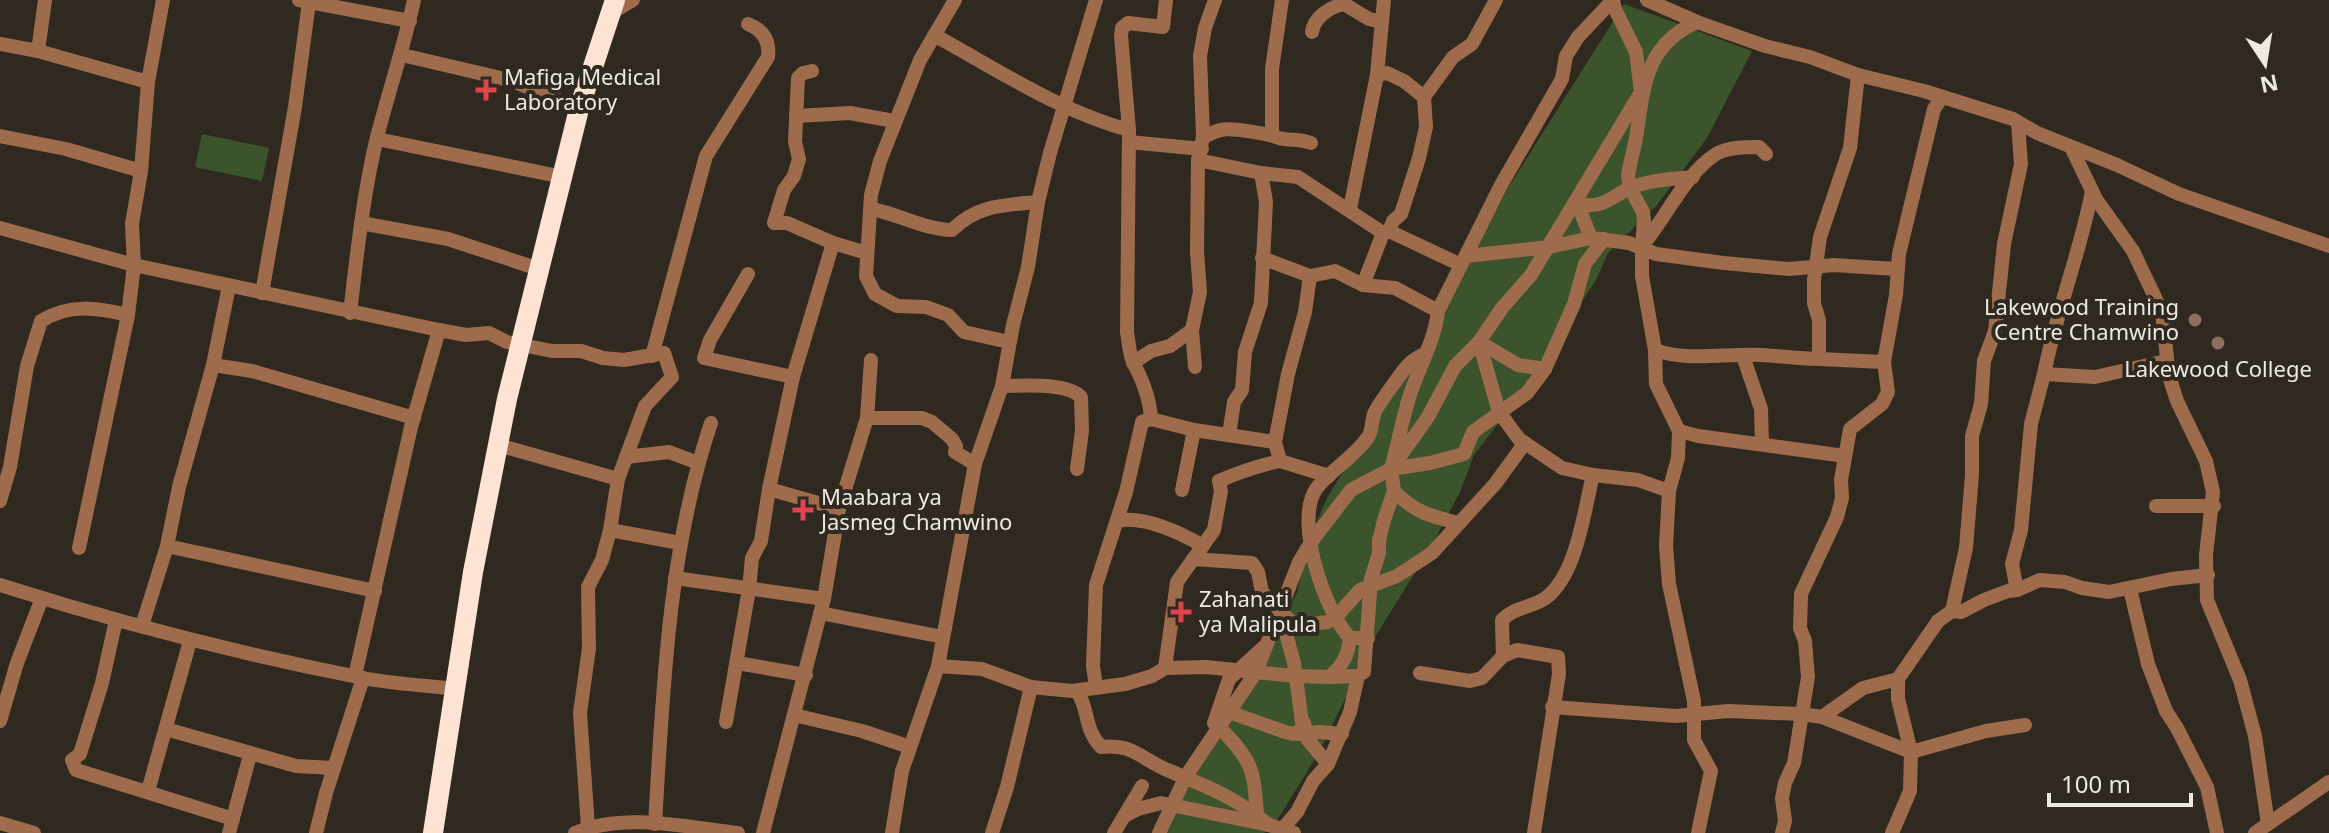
<svg xmlns="http://www.w3.org/2000/svg" width="2329" height="833" font-family="'Noto Sans',sans-serif">
  <style>
    .green { fill: #3c542b }
    .lines { fill: none; stroke-linecap: round; stroke-linejoin: round }
    .minor { stroke: #9e6c4c; stroke-width: 14 }
    .highway { stroke: #fce3d3; stroke-width: 20 }
    .health-dot { fill: #e0444e; stroke: #2f2920; stroke-width: 3 }
    .education-dot { fill: #8d6e63; stroke: #2f2920; stroke-width: 3 }
    .labels { text-anchor: middle; stroke-width: 8; stroke-linejoin: round; paint-order: stroke }
    .poi-label { font-size: 22px; fill: #ede9e3; stroke: #2f2920; text-anchor: start }
  </style>
  <rect width="100%" height="100%" fill="#2f2920"/>
  <!-- green -->
  <g class="green">
    <path d="M1624 4 1752 51 1707 138 1657 205 1608 253 1595 282 1505 415 1474 455 1460 492 1431 547 1357 666 1346 697 1318 754 1276 822 1264 833H1153L1249 679 1297 593 1312 532 1328 496 1436 323 1460 272 1486 230 1508 188Z"/>
    <path d="M202 134 269 148 262 181 195 167Z"/>
  </g>
  <g class="lines">
    <!-- minor -->
    <g class="minor">
      <path d="M299 0 410 21"/>
      <path d="M955 0 920 60 880 161 871 195 866 276 875 294 897 306 926 307 948 315 964 332 1009 342"/>
      <path d="M1166 0 1163 27 1128 23 1122 28 1121 36 1129 130 1127 332C1129 342 1129 356 1134 364 1143 381 1150 399 1151 419L1194 430 1275 442 1280 461 1329 476"/>
      <path d="M1647 0 1697 22 1765 46 1810 57 1858 75 1924 91 2013 119 2037 133 2117 165 2179 194 2329 246"/>
      <path d="M611 13 633 0"/>
      <path d="M1697 22C1647 44 1644 83 1637 132 1635 147 1630 161 1628 176L1630 188 1643 212 1644 221 1642 246V276L1655 350 1656 384 1679 431 1678 458 1669 491 1666 546 1669 584 1694 701V740L1711 771 1698 833"/>
      <path d="M1312 32C1314 17 1330 7 1344 4L1369 19 1382 22"/>
      <path d="M934 35C998 70 1059 111 1129 130"/>
      <path d="M0 44 38 51 45 0"/>
      <path d="M38 51 148 82"/>
      <path d="M402 55 513 81 579 109"/>
      <path d="M812 71 803 73 798 78 795 142 799 159 794 176 784 190 774 223H787L833 243 867 253"/>
      <path d="M1377 75 1387 73 1404 81 1424 97"/>
      <path d="M796 116 850 113 894 121"/>
      <path d="M1272 133V69L1282 0"/>
      <path d="M0 136 66 149 141 171"/>
      <path d="M1203 137C1209 135 1215 131 1221 130 1232 127 1268 134 1279 138 1290 141 1300 138 1311 143"/>
      <path d="M377 139 563 177"/>
      <path d="M1129 142 1202 149"/>
      <path d="M2071 147 2096 199 2133 251 2162 312 2169 376 2177 401 2206 461 2213 492 2206 555 2207 600 2240 680 2255 736 2268 824"/>
      <path d="M1198 160 1261 173 1298 177 1383 233 1389 231 1461 265"/>
      <path d="M2092 191C2080 254 2056 312 2044 374L2095 377 2166 361"/>
      <path d="M1577 203C1599 211 1611 197 1630 188 1648 180 1674 179 1693 177"/>
      <path d="M1577 203 1591 238"/>
      <path d="M871 209C899 214 923 229 952 230 977 205 1004 205 1038 202"/>
      <path d="M1350 209 1377 75 1384 0"/>
      <path d="M361 223 448 239 539 269"/>
      <path d="M0 228 134 265 439 330 466 335 489 333 507 342 552 351H581L603 358 624 360 664 353 672 377 645 406 618 479 610 530 602 560 588 587 589 648 580 713 588 827"/>
      <path d="M1389 231 1393 221 1401 214 1419 158 1426 127 1424 97 1453 57 1472 44 1496 0"/>
      <path d="M1642 246C1667 217 1683 176 1716 154 1727 147 1746 147 1759 147L1766 154"/>
      <path d="M1466 256 1549 247 1591 238 1629 243 1656 254 1724 263 1789 269 1834 265 1896 269"/>
      <path d="M1262 258 1310 276 1335 271 1363 285 1395 288 1438 311"/>
      <path d="M748 274 710 340 704 358 793 377"/>
      <path d="M1363 285 1383 233"/>
      <path d="M262 293 295 107 309 2"/>
      <path d="M350 313C357 254 363 195 377 137 389 91 404 46 414 0"/>
      <path d="M1192 330 1195 367"/>
      <path d="M1479 342 1499 412 1519 439 1562 468 1593 475 1638 480 1669 491"/>
      <path d="M1479 342 1518 365 1545 369"/>
      <path d="M1655 350C1689 362 1726 353 1762 355 1781 356 1800 359 1819 359V320L1814 303V280L1820 237 1850 148 1858 75"/>
      <path d="M652 356 706 156 768 57C770 41 763 30 748 24"/>
      <path d="M1743 356 1761 409 1762 444"/>
      <path d="M1819 359 1884 362"/>
      <path d="M1133 363 1151 351 1170 346 1192 330 1200 292 1197 252 1198 160 1203 137 1200 56 1205 28 1215 0"/>
      <path d="M213 365 252 371 414 418"/>
      <path d="M1002 386C1022 386 1067 382 1081 397L1082 431 1077 469"/>
      <path d="M867 418H922L932 422 952 439 956 446 955 452 975 464"/>
      <path d="M1679 431 1698 436 1845 456"/>
      <path d="M1229 435 1234 402 1242 390 1245 352 1261 303 1266 202 1261 173"/>
      <path d="M1275 442 1288 374 1305 312 1310 276"/>
      <path d="M498 445 618 479"/>
      <path d="M626 457 669 452 698 463"/>
      <path d="M1391 469 1430 463 1464 454 1473 432 1527 393 1545 369 1574 304 1585 264 1604 239"/>
      <path d="M769 489 839 509"/>
      <path d="M1182 490 1194 430"/>
      <path d="M1394 491C1414 512 1430 516 1458 523"/>
      <path d="M0 501 10 467 27 366 41 321C69 303 98 308 128 315"/>
      <path d="M2156 506H2214"/>
      <path d="M1117 521C1143 515 1181 533 1203 546"/>
      <path d="M610 530 680 543"/>
      <path d="M167 546 375 591"/>
      <path d="M79 548 128 315 134 265 132 224 141 171 148 82 163 0"/>
      <path d="M1193 559 1252 563 1258 572 1262 592 1295 626 1328 622 1335 618 1360 590 1397 576 1432 553 1495 484 1525 443"/>
      <path d="M675 578 824 599"/>
      <path d="M0 585C119 623 240 654 363 678 393 684 424 685 455 689"/>
      <path d="M2130 589 2148 664 2166 711 2177 728 2207 787 2217 833"/>
      <path d="M2017 590 2012 564 2021 530 2031 424 2044 374"/>
      <path d="M1952 611 1966 548 1972 475V436L1981 404 1984 361 1995 331 2004 244 2021 164 2018 123"/>
      <path d="M820 613 943 637"/>
      <path d="M116 620 102 683 80 754 72 760 76 770 233 819"/>
      <path d="M142 626 167 546 179 487 213 365 229 286"/>
      <path d="M1368 638H1350C1325 612 1294 522 1316 489 1330 470 1354 458 1368 437 1373 430 1371 422 1374 414 1376 407 1404 369 1409 364 1413 360 1419 357 1424 354"/>
      <path d="M1503 656 1502 620C1515 606 1533 608 1547 597 1577 573 1584 511 1593 475"/>
      <path d="M737 663 806 675"/>
      <path d="M938 666 982 669 1031 687 1072 691 1125 684 1152 676 1165 668 1206 667 1294 676 1329 677 1358 676 1364 672 1371 579 1379 553V541L1384 520 1394 491 1391 469 1428 417 1455 366 1479 342 1502 308 1531 275 1641 92 1636 52 1615 9 1613 0"/>
      <path d="M1165 668 1177 582 1214 530 1221 491 1219 481C1239 472 1257 466 1280 461"/>
      <path d="M1420 673 1470 681 1482 678 1503 656 1517 650 1558 657 1559 674 1534 833"/>
      <path d="M355 676 411 427 439 330"/>
      <path d="M1329 677C1343 666 1348 655 1350 638"/>
      <path d="M1096 687 1093 666 1096 585 1126 492 1142 422 1151 419"/>
      <path d="M1077 691C1090 711 1083 727 1101 747 1134 744 1138 757 1165 769 1207 787 1232 795 1269 825"/>
      <path d="M1552 707 1676 716 1728 711 1801 714 1822 717 1911 752 1986 731 2025 725"/>
      <path d="M1229 712 1285 732 1293 734 1303 729 1294 663 1285 630"/>
      <path d="M794 715 862 731 910 747"/>
      <path d="M1822 717 1863 688 1898 679"/>
      <path d="M0 721 17 663 42 598"/>
      <path d="M726 722 749 589 752 558 761 541 769 489 793 377 833 243"/>
      <path d="M1214 723 1229 679 1265 646"/>
      <path d="M1304 723 1308 740 1328 764"/>
      <path d="M1219 727C1253 761 1254 770 1257 816"/>
      <path d="M166 729 296 766 334 768"/>
      <path d="M1298 734 1319 732 1342 734"/>
      <path d="M148 791 190 641"/>
      <path d="M1126 815 1138 809 1161 803 1269 825 1294 833"/>
      <path d="M0 823 34 833"/>
      <path d="M655 824C663 689 668 551 711 423"/>
      <path d="M229 833 250 755"/>
      <path d="M316 833 326 793 363 678"/>
      <path d="M575 833C624 812 686 827 738 833"/>
      <path d="M763 833 824 599 839 509 867 418 871 360"/>
      <path d="M892 833 902 771 938 666 975 464 1002 386 1013 325 1028 267 1038 202 1050 153 1096 0"/>
      <path d="M992 833 1007 787 1031 687"/>
      <path d="M1114 833 1142 786"/>
      <path d="M1159 833 1186 776 1256 672 1299 562 1311 542 1351 490 1391 469C1398 445 1402 419 1410 395 1419 367 1435 340 1438 311L1501 185 1562 79 1566 56 1578 37 1613 0"/>
      <path d="M1279 833 1297 812 1313 781 1328 764 1350 712 1358 676"/>
      <path d="M1782 833 1785 821 1782 798 1785 783 1794 763 1808 677 1805 641 1800 628 1801 594 1837 517 1842 498 1841 480 1850 429 1882 404 1888 392 1884 362 1896 295 1899 254 1934 109 1942 97"/>
      <path d="M1892 833 1910 791 1911 752 1898 699V679L1938 621 1952 611 1961 612 1984 600 2008 591 2017 590 2040 580 2065 582 2082 588 2109 592 2171 579 2208 575"/>
      <path d="M2255 833 2329 782"/>
    </g>
    <!-- highway -->
    <path class="highway" d="M433 833 473 572 507 399 579 109 615 0"/>
  </g>
  <!-- markers -->
  <g class="health-dot">
    <path d="M482 78h8v8h8v8h-8v8h-8v-8h-8v-8h8z"/>
    <path d="M799 498h8v8h8v8h-8v8h-8v-8h-8v-8h8z"/>
    <path d="M1177 600h8v8h8v8h-8v8h-8v-8h-8v-8h8z"/>
  </g>
  <g class="education-dot">
    <circle cx="2195" cy="320" r="8"/>
    <circle cx="2218" cy="343" r="8"/>
  </g>
  <g class="labels">
    <!-- poi labels -->
    <g class="poi-label">
      <text x="504" y="85">Mafiga Medical<tspan x="504" dy="25">Laboratory</tspan></text>
      <text x="2179" y="315" text-anchor="end">Lakewood Training<tspan x="2179" dy="25">Centre Chamwino</tspan></text>
      <text x="2218" y="377" text-anchor="middle">Lakewood College</text>
      <text x="821" y="505">Maabara ya<tspan x="821" dy="25">Jasmeg Chamwino</tspan></text>
      <text x="1199" y="607">Zahanati<tspan x="1199" dy="25">ya Malipula</tspan></text>
    </g>
  </g>
  <!-- north arrow -->
  <g transform="translate(2265 64) rotate(168)" stroke="#2f2920" stroke-width="6" paint-order="stroke">
  <path d="M0-6L14 30L0 20L-14 30Z" fill="#ede9e3"/>
  <text y="-12" font-size="22" font-weight="bold" text-anchor="middle" fill="#ede9e3">N</text>
  </g>
  <!-- scale -->
  <path d="M2049 793v12h142v-12" fill="none" stroke="#ede9e3" stroke-width="4"/>
  <text x="2061" y="793" font-size="24" fill="#ede9e3" stroke="#2f2920" stroke-width="6" paint-order="stroke">100 m</text>
</svg>
